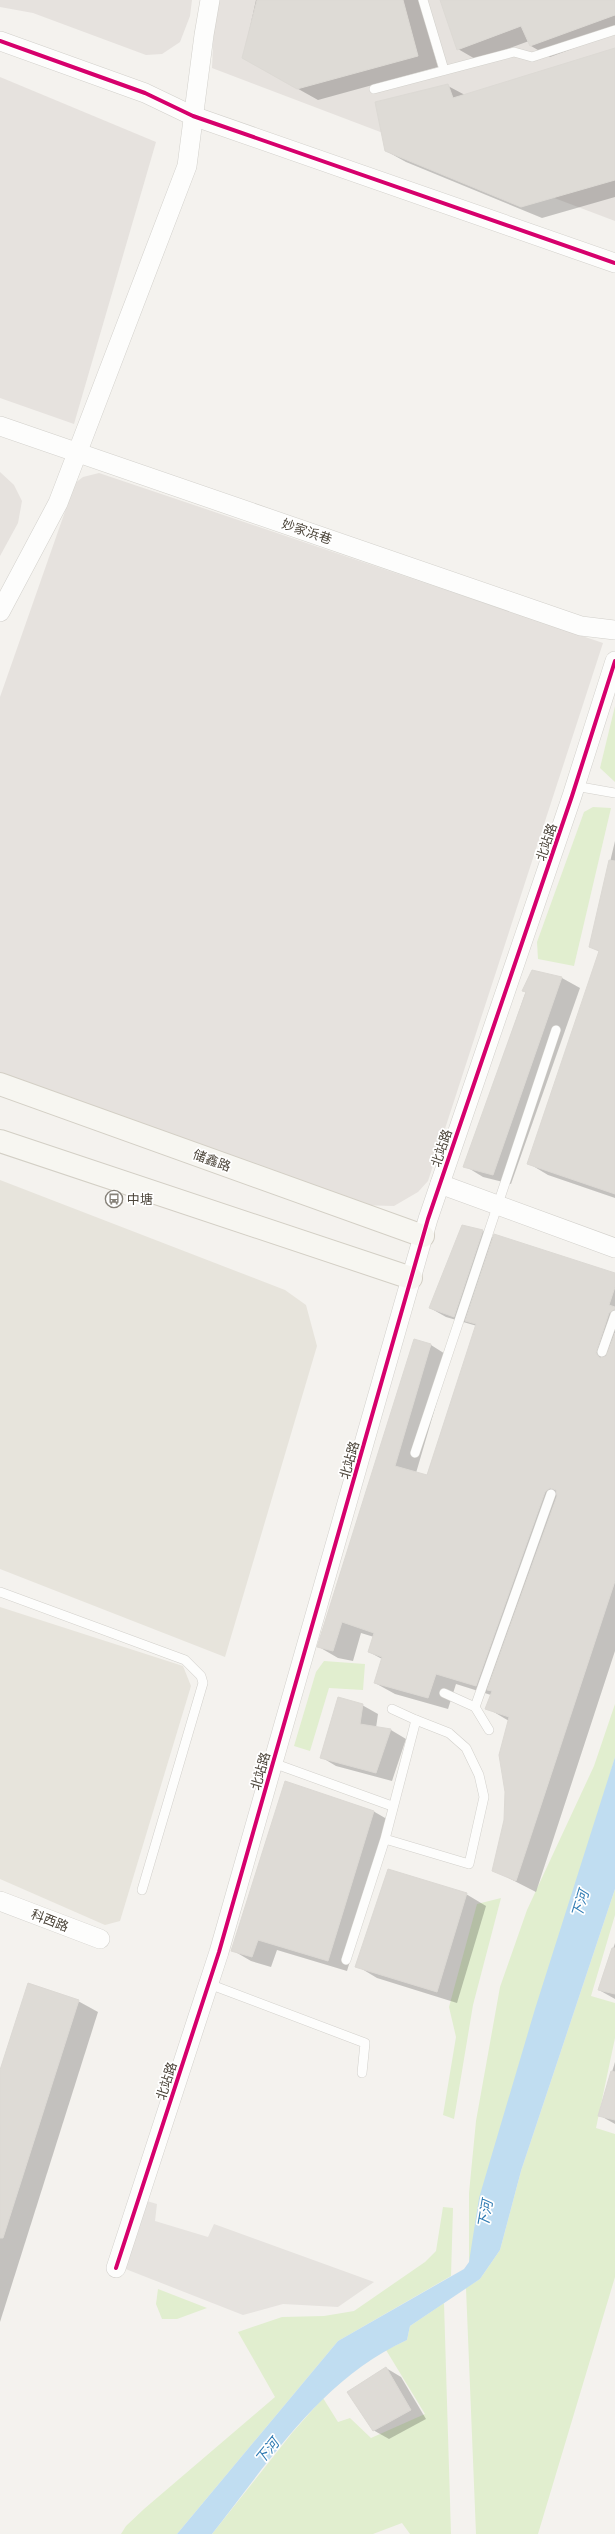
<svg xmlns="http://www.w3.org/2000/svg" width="615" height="2534" font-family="'IBM Plex Sans','Noto Sans SC',sans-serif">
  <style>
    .residential { fill: #e7e4dc }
    .industrial { fill: #e6e2de }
    .green { fill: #e1eecf }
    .parking { fill: #e6e3df }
    .water { fill: #c0ddf1 }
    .shadow { fill: #0003 }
    .building { fill: #dedbd6; stroke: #dcd9d4 }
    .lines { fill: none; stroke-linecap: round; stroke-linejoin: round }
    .lane-casing { stroke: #d2d0cb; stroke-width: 10 }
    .street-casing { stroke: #d2d0cb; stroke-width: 20 }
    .secondary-casing { stroke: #d3cfc5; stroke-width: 24 }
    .lane { stroke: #fdfdfc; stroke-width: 9 }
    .street { stroke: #fdfdfc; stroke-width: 19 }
    .secondary { stroke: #f7f6f1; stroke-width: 22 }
    .cycleway-casing { stroke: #fff; stroke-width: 6 }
    .cycleway { stroke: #d6006c; stroke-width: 4 }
    .labels { text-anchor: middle; stroke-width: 3.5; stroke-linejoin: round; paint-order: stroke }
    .street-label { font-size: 13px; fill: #4b4439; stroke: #fff }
    .poi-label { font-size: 13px; fill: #4b4439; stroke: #fff; text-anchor: start }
    .water-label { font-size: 14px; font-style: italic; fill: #2e7ab2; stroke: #fff }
  </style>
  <rect width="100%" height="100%" fill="#f4f2ee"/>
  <!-- residential -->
  <g class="residential">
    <path d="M0 1180 285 1290 306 1305 317 1346 225 1657 0 1569Z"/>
    <path d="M0 1607 183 1666 191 1686 120 1921 105 1925 0 1879Z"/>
  </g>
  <!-- industrial -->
  <g class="industrial">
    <path d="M0 0H192L190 16 180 42 162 54 146 55 33 13 0 7Z"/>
    <path d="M215 0H615V221L212 68Z"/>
    <path d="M0 77 156 142 74 424 0 398Z"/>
    <path d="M0 472 14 485 22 501 18 523 0 556Z"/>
    <path d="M99 473 603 643 428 1181 418 1192 394 1206 356 1205 0 1096V697L75 483 83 477Z"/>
  </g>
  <!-- green -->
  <g class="green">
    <path d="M615 706V782L600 768Z"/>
    <path d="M593 807 611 808 574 966 538 959 537 942 584 812Z"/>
    <path d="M324 1661 365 1664 363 1690 329 1688 310 1751 294 1746 316 1672Z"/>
    <path d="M615 1704V1757L469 2262V2193L476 2121 500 1987 527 1910 594 1766Z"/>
    <path d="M615 1889V1915L591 1996 615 2003V2038L596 2128 615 2134V2277L538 2534H476L466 2288 480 2279 500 2250 521 2171Z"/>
    <path d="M501 1898 473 2005 454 2119 443 2115 456 2037 449 2007 477 1904Z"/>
    <path d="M443 2207 453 2208 451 2276 338 2341 177 2534H121L126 2526 144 2509 275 2397 238 2332 282 2317 324 2316 354 2311 425 2262 436 2251Z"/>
    <path d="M158 2289 207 2308 177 2319H162L156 2304Z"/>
    <path d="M444 2303 451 2534H410L402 2523 373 2534H212L292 2433 323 2398 338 2422 350 2418 371 2438 425 2414 386 2350 407 2340 410 2326Z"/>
  </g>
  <!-- parking -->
  <path class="parking" d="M147 2201 157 2204 155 2221 208 2237 214 2224 374 2282 338 2307 283 2304 243 2315 123 2268Z"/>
  <!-- water -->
  <path class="water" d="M615 1757V1889L521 2171 500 2250 480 2279 410 2326 407 2340C322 2378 268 2463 212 2534H177L338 2341 464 2269 469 2262 479 2198 535 2009Z"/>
  <!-- shadow -->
  <g class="shadow">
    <path d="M256 0H419L438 67 318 100 243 58Z"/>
    <path d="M442 0H615V33L550 57 531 46 529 41 477 60 458 49Z"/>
    <path d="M615 49V197L542 218 406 162 386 151 448 86 465 95Z"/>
    <path d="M615 841V1198L548 1175 528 1163 600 952 590 946Z"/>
    <path d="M533 971 562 978 580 988 511 1184 483 1177 465 1166Z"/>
    <path d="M483 1231 494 1238 615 1274V1651L536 1892 493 1870 505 1820 509 1721 487 1708 491 1695 456 1684 448 1709 395 1694 375 1683 382 1659 369 1652 374 1637 361 1633 353 1661 338 1658 319 1647 431 1345 450 1357 416 1473 427 1476 477 1326 446 1317 430 1308Z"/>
    <path d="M362 1705 378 1714 376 1728 391 1730 406 1739 392 1781 336 1766 321 1757Z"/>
    <path d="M373 1811 392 1822 347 1971 277 1950 271 1967 251 1961 232 1950Z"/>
    <path d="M466 1894 486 1906 457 2003 377 1978 357 1966Z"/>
    <path d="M615 1943V1999L599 1990Z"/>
    <path d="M78 2001 98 2012 0 2322V2073Z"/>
    <path d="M615 2062V2124L599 2115Z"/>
    <path d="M386 2368 401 2377 426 2419 389 2439 373 2430Z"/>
  </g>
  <!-- building -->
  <g class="building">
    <path d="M257 0H403L418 56 297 89 242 58Z"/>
    <path d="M440 0H615V15L530 46 521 26 457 50Z"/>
    <path d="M615 48V180L521 207 385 151 375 102 448 84 453 98Z"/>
    <path d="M609 860 615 861V1194L527 1164 599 951 589 947Z"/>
    <path d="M532 970 562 977 493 1175 463 1167 526 992 522 991Z"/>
    <path d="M462 1225 483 1230 454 1317 429 1308Z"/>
    <path d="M494 1234 615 1273V1287L609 1305 615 1307V1309L609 1313 596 1353 600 1358 606 1356 615 1333V1581L516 1881 492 1871 504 1820 505 1792 499 1755 509 1717 485 1709 492 1691 487 1690 557 1496 556 1490 550 1488 545 1492 476 1686 436 1674 428 1698 374 1683 382 1657 368 1652 374 1633 342 1622 333 1651 317 1647 414 1339 431 1344 395 1466 427 1475 476 1324 465 1321Z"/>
    <path d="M338 1697 363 1704 360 1724 391 1729 376 1773 320 1758Z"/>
    <path d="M285 1781 374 1811 328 1961 258 1940 252 1957 231 1951Z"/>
    <path d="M388 1869 467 1893 437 1992 355 1967Z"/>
    <path d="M612 1948H615V1994L598 1990Z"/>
    <path d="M28 1983 79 2000 3 2238H0V2070Z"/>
    <path d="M611 2071 615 2072V2120L598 2116Z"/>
    <path d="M386 2367 411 2410 373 2431 347 2392Z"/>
  </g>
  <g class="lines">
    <defs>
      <g id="lane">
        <path d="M423 0 444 70"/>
        <path d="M374 89 514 52 532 57 615 30"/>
        <path d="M575 786 615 793"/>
        <path d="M602 1352 615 1315"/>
        <path d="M415 1453 556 1030"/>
        <path d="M0 1592 185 1660 201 1676 203 1683 142 1890"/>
        <path d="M444 1693 475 1707"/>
        <path d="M392 1709 416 1720"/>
        <path d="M489 1730 475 1707 551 1494"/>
        <path d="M273 1763 392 1806"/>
        <path d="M346 1960 385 1839 416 1720 449 1733 466 1748 479 1775 484 1797 469 1864 385 1839"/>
        <path d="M209 1984 365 2043 362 2073"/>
      </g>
      <g id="street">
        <path d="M0 41 145 93 193 116 615 263"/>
        <path d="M0 426 581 626 615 630"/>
        <path d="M0 612 58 503 187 166 204 35 210 0"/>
        <path d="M440 1184 615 1248"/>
        <path d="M0 1901 100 1939"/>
        <path d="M116 2268 219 1952 428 1219 572 796 615 661"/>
      </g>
      <g id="secondary">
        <path d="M0 1084 423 1236"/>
        <path d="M0 1141 411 1278"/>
      </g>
    </defs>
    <!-- lane casing -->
    <use href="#lane" class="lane-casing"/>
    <!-- street casing -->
    <use href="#street" class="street-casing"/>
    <!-- secondary casing -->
    <use href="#secondary" class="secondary-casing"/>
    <!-- lane -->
    <use href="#lane" class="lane"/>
    <!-- street -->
    <use href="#street" class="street"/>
    <!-- secondary -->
    <use href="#secondary" class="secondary"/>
    <defs>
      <g id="cycleway">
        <path d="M0 41 145 93 193 116 615 263"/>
        <path d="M116 2268 219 1952 428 1219 572 796 615 661"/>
      </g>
    </defs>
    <!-- cycleway casing -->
    <use href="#cycleway" class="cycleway-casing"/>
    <!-- cycleway -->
    <use href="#cycleway" class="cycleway"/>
  </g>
  <!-- icons -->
  <defs>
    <symbol id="bus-ring" viewBox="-11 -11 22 22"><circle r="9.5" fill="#fff" stroke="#868178" stroke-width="1.5"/><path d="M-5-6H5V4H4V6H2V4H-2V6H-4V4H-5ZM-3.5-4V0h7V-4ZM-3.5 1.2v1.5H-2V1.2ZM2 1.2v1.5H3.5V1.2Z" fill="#868178"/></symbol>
  </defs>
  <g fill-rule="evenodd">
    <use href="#bus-ring" x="104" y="1189" width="20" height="20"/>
  </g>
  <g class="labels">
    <!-- street labels -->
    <g class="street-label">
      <text transform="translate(307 531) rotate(19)" y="5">妙家浜巷</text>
      <text transform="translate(546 842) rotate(-71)" y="5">北站路</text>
      <text transform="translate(441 1148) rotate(-71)" y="5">北站路</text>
      <text transform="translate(212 1160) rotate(20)" y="5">储鑫路</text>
      <text transform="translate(349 1460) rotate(-74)" y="5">北站路</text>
      <text transform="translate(260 1771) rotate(-74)" y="5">北站路</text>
      <text transform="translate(50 1920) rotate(21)" y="5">科西路</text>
      <text transform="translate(166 2081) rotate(-72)" y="5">北站路</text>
    </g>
    <!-- poi labels -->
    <g class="poi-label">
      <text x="127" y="1204">中塘</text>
    </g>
    <!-- water labels -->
    <g class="water-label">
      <text transform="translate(580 1904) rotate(-73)" y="5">下河</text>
      <text transform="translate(485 2214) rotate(-80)" y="5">下河</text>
      <text transform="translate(267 2451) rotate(-51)" y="5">下河</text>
    </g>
  </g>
</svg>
